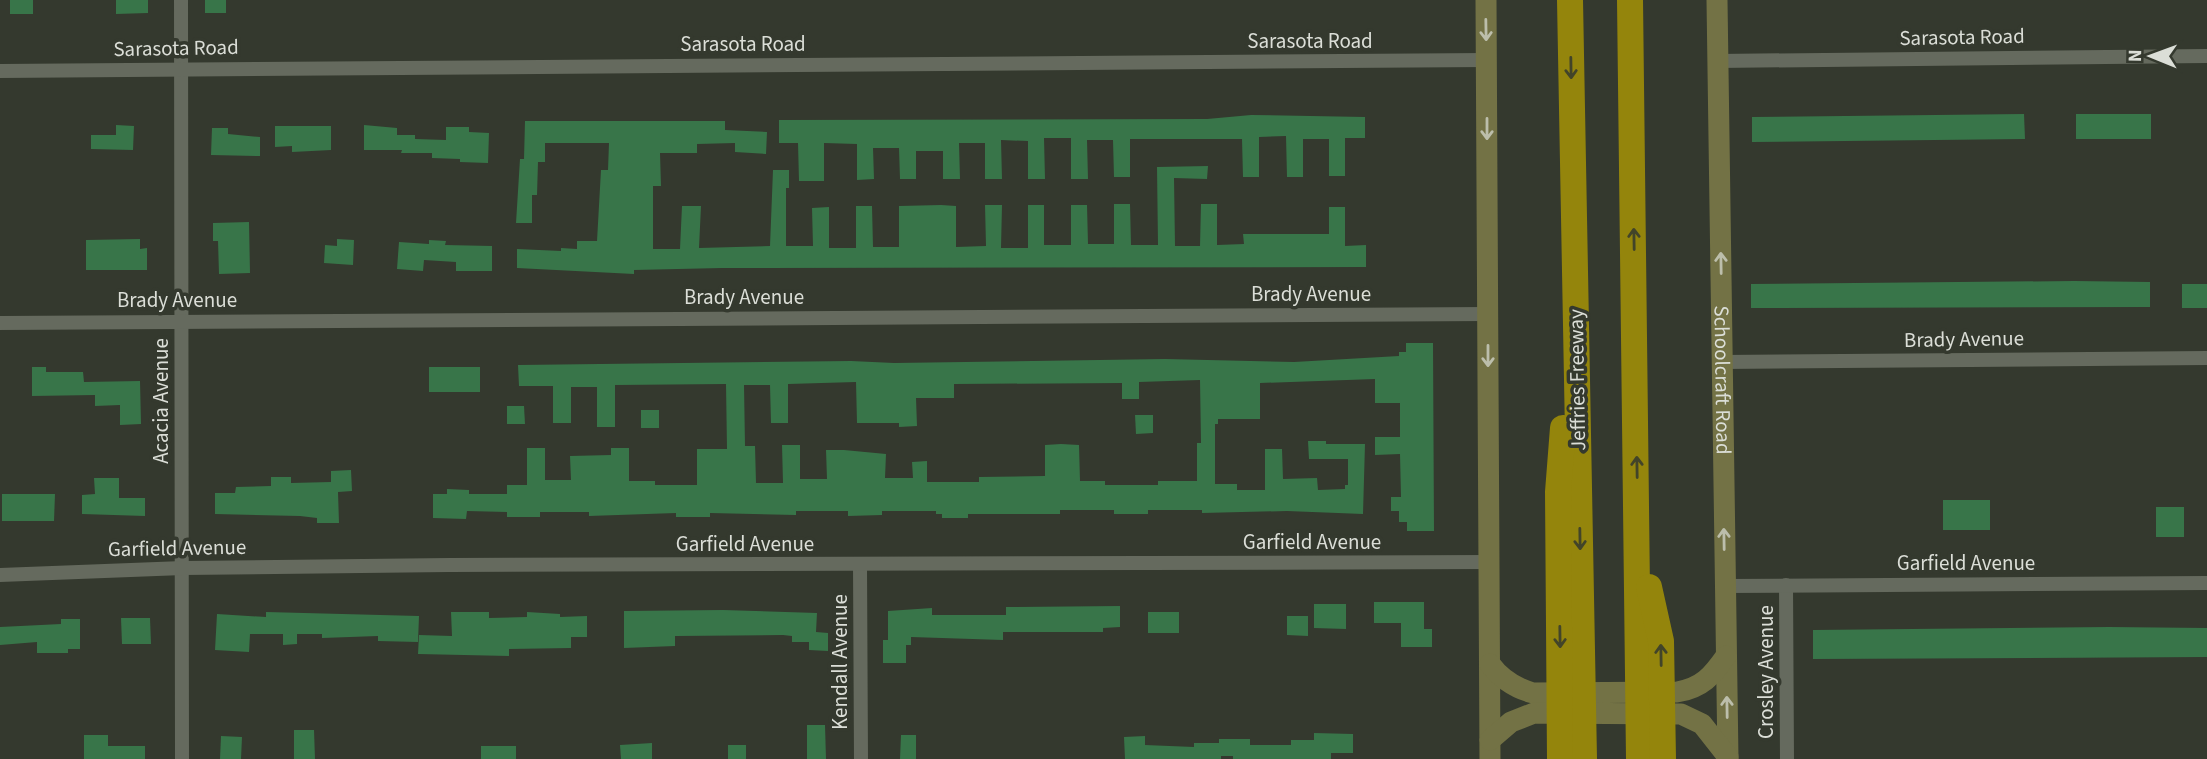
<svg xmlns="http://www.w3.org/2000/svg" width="2207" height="759" font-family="'Source Sans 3',sans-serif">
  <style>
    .building { fill: #387549; fill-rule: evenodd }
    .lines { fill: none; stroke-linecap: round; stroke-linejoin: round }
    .street { stroke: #656a5e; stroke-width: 14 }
    .secondary { stroke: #737245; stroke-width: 21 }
    .highway { stroke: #94850c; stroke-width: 26 }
    .oneway { stroke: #bcbeab }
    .oneway2 { stroke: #424429 }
    .labels { text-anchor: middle; stroke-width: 7; stroke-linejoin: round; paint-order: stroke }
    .street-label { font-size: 21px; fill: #dbded7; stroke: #34392e }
  </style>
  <rect width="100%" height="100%" fill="#34392e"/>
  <!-- building -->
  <g class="building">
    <rect x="10" y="0" width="23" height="14"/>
    <path d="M116 0H148V13L116 14Z"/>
    <rect x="205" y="0" width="21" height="13"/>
    <path d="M2024 114 2025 139 1752 142V117Z"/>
    <rect x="2076" y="114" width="75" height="25"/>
    <path d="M1251 115 1365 117V138H1345V176H1329V139H1303V177H1287L1286 136 1259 137V177H1243L1242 139H1130V177H1114L1113 140H1087L1088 179H1071V138H1044L1045 179H1028V141L1001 140 1002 179H985V143H959L960 179H943V151H916V179H900L899 148H873L874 179 857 180V144L824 143V181H799L798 143H779V120L1207 119Z"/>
    <path d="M525 121H725V130L767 132 766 154 735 152V143L697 144V153H660L661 186H653V249H680L682 206H701L699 248 770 246 773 170H789V188H786V246H813L812 208 829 207V248H856V206H872L873 247H899V206L941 205 956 206V247L986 246 985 205H1002L1001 248H1028V205H1044V245H1071V205H1087L1088 244H1114V204H1130L1131 245H1158L1157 167 1208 166 1207 179 1174 178 1175 246H1200L1201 204H1217V245L1244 244 1243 234H1329V207H1345V246L1366 245V267L722 268 634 270V274L517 268V249L561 251V248L577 249V241H597L601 170H608L609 143H545V162H538L537 195H532V223H516L520 159H524Z"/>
    <path d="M116 125 134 126 133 150 91 149V135H116Z"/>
    <path d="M364 125 397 128V135H415V139L446 140V127H469V132L489 133 488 163 460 162V159L432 158V153H401L402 150H364Z"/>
    <path d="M275 126H331V150L292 152V146L275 147Z"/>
    <path d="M212 128H228V134L260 137V156L211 155Z"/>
    <path d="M249 222 250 273 219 274 218 241H213V223Z"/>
    <path d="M140 239V249L147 248V270H86V240Z"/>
    <path d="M337 239 354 240 353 265 324 263 325 245 337 246Z"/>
    <path d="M429 240 446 241 445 245 492 246V271H456V262L424 260 423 271 397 269 399 242 429 244Z"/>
    <path d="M2074 281 2150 282V307L1751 308V284Z"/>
    <rect x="2182" y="284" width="25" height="24"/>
    <path d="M1406 343H1433L1434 531H1407V522H1399V511H1391V497H1401L1400 454 1375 455V437H1400V403H1375V379L1260 383V419H1218V424H1215V484H1237V490H1265V449H1282L1283 479 1317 478 1318 490 1345 489V485H1348V459H1309L1308 441H1326V444H1365L1363 514 1287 511 1202 513V510H1148V514H1114V510H1060V514H968V518H942V514H936V511H882V515L848 516V511H796V515L710 513V517H676V513L589 516V512H540V517H507V512L467 511 466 519 433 518V494H447V489L469 490V494H507V485H527V448H545V480H571L570 456 611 455V448H629V481H655V485H697V449H727L726 384 615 385V427H597V387H571V423H553V386H519L518 365 851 361 894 363 1165 359 1294 362 1399 356V352H1406ZM1200 380 1201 443H1197V481H1158V485H1105V481H1080L1079 445 1061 444 1045 445V476L979 477V482H927V461L912 462 913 478H885L886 454 844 450H826L827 479H800V445H782L783 483H756L755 446H745L744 385H770L771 423H788V384L856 382 857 423H899V427L917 426 916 398H954V384L1122 383V399H1139V382Z"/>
    <path d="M32 367H46V372H83L84 382 140 381 141 424 120 425V405L95 406V395L32 396Z"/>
    <rect x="429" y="367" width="51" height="25"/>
    <path d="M507 406H524L525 424H507Z"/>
    <rect x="641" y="410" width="18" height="18"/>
    <path d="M1135 415H1153V433L1136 434Z"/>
    <path d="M351 470 352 491 338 492 339 523H317V518L300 516 215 514V493H235L236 487 271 486V477H291V483L331 482V471Z"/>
    <path d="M94 478H119V498H145V516L82 514V495L95 494Z"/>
    <path d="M2 494H55L54 521H2Z"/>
    <rect x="1943" y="500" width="47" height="30"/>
    <rect x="2156" y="507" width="28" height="30"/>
    <path d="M1374 602H1424V629H1432V647H1401V623H1374Z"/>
    <path d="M1314 604H1346V629L1314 628Z"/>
    <path d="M1120 606V627L1103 628V632H1003V640L911 637V645H906V663H883V640H888V611L932 608V615H1006V607Z"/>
    <path d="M723 610 817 613 816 632 828 633V651L809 650V642H792V636L783 635 675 636V646L624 648V611Z"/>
    <path d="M266 612 419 616 418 642 378 641V636L322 638V634H297V644L283 645V634H250L249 652 215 650 217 614 266 617Z"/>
    <path d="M451 612H489V618L527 617V612L560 614V617L587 616V637H571V648L509 649V656L418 654 419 635 452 636Z"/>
    <rect x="1148" y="612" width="31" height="21"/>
    <path d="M1287 616H1308V636L1287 635Z"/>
    <path d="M121 618H150L151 644H122Z"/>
    <path d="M61 619H80V649H68V653H37V642L0 645V627L61 624Z"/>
    <path d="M2109 627 2207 628V657L1813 659V630Z"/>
    <path d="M807 725H825L826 759H807Z"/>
    <path d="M294 730H314L315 759H294Z"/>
    <path d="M1314 733 1353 734V753H1331V759H1233V756H1221V759H1125L1124 737 1145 736V745L1194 747V743H1219V739H1250V745H1291V740H1314Z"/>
    <path d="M84 735H108V746H145V759H84Z"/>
    <path d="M901 735H916V759H900Z"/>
    <path d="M221 736 242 737 241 759H220Z"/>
    <path d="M652 743V759H621L620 745Z"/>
    <rect x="728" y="745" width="18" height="14"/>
    <rect x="481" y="746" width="35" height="13"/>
  </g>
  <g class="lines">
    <!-- street -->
    <g class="street">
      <path d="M181 0 182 759"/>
      <path d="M1718 61 2207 56"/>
      <path d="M0 71 1487 60"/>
      <path d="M0 323 1488 314"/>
      <path d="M1722 362 2207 358"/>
      <path d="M860 565 861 759"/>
      <path d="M0 575 183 568 449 565 1490 562"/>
      <path d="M1786 585 1787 759"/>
      <path d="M1725 586 2207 583"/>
    </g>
    <!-- secondary -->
    <g class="secondary">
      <path d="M1486 0 1490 759"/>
      <path id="s1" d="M1717 0 1728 759"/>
      <path d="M1490 664C1501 679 1515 688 1533 693L1677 692C1702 688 1712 676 1726 656"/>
      <path d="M1490 740 1511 722 1534 713 1681 714 1702 724 1728 757"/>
    </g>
    <!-- highway -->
    <g class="highway">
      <path d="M1570 0 1584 759"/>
      <path d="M1630 0 1639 759"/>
      <path d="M1649 587 1661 641 1663 759"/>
      <path d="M1560 759 1558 492 1563 428"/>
    </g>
  </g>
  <!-- one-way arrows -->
  <defs><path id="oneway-shaft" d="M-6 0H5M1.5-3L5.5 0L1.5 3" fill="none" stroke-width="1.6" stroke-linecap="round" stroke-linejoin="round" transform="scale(1.75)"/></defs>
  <g class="oneway">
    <use href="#oneway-shaft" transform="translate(1486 30) rotate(89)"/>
    <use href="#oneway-shaft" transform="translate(1487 129) rotate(90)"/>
    <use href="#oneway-shaft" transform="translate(1721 263) rotate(-91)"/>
    <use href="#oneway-shaft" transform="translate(1488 356) rotate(90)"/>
    <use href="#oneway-shaft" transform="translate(1724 539) rotate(-91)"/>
    <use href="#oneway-shaft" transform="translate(1727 707) rotate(-91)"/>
  </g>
  <g class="oneway2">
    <use href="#oneway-shaft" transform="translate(1571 68) rotate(89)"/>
    <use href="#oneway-shaft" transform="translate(1634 239) rotate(-91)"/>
    <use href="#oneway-shaft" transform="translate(1637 467) rotate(-91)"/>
    <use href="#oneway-shaft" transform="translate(1580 539) rotate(89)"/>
    <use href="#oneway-shaft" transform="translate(1560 637) rotate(89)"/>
    <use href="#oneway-shaft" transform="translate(1661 655) rotate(-91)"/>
  </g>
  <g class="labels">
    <!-- street labels -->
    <g class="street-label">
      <text transform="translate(1962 37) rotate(-1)" y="7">Sarasota Road</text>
      <text x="1310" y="48">Sarasota Road</text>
      <text x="743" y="51">Sarasota Road</text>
      <text transform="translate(176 48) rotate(-1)" y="7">Sarasota Road</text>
      <text x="1311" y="301">Brady Avenue</text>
      <text x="744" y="304">Brady Avenue</text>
      <text x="177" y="307">Brady Avenue</text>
      <text transform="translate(1964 339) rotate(-1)" y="7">Brady Avenue</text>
      <text transform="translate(1577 380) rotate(-91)" y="7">Jeffries Freeway</text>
      <text dy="7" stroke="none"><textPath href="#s1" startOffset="380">Schoolcraft Road</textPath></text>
      <text transform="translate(161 401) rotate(-90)" y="7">Acacia Avenue</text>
      <text x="1312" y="549">Garfield Avenue</text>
      <text x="745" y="551">Garfield Avenue</text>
      <text transform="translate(177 548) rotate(-1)" y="7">Garfield Avenue</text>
      <text x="1966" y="570">Garfield Avenue</text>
      <text transform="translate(840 662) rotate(-90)" y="7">Kendall Avenue</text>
      <text transform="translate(1766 672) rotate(-90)" y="7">Crosley Avenue</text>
    </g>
  </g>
  <!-- north arrow -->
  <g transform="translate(2151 56) rotate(271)" stroke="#34392e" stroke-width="5" paint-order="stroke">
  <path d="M0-5L12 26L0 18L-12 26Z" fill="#dbded7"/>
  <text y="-10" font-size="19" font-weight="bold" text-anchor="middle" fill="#dbded7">N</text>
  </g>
</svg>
